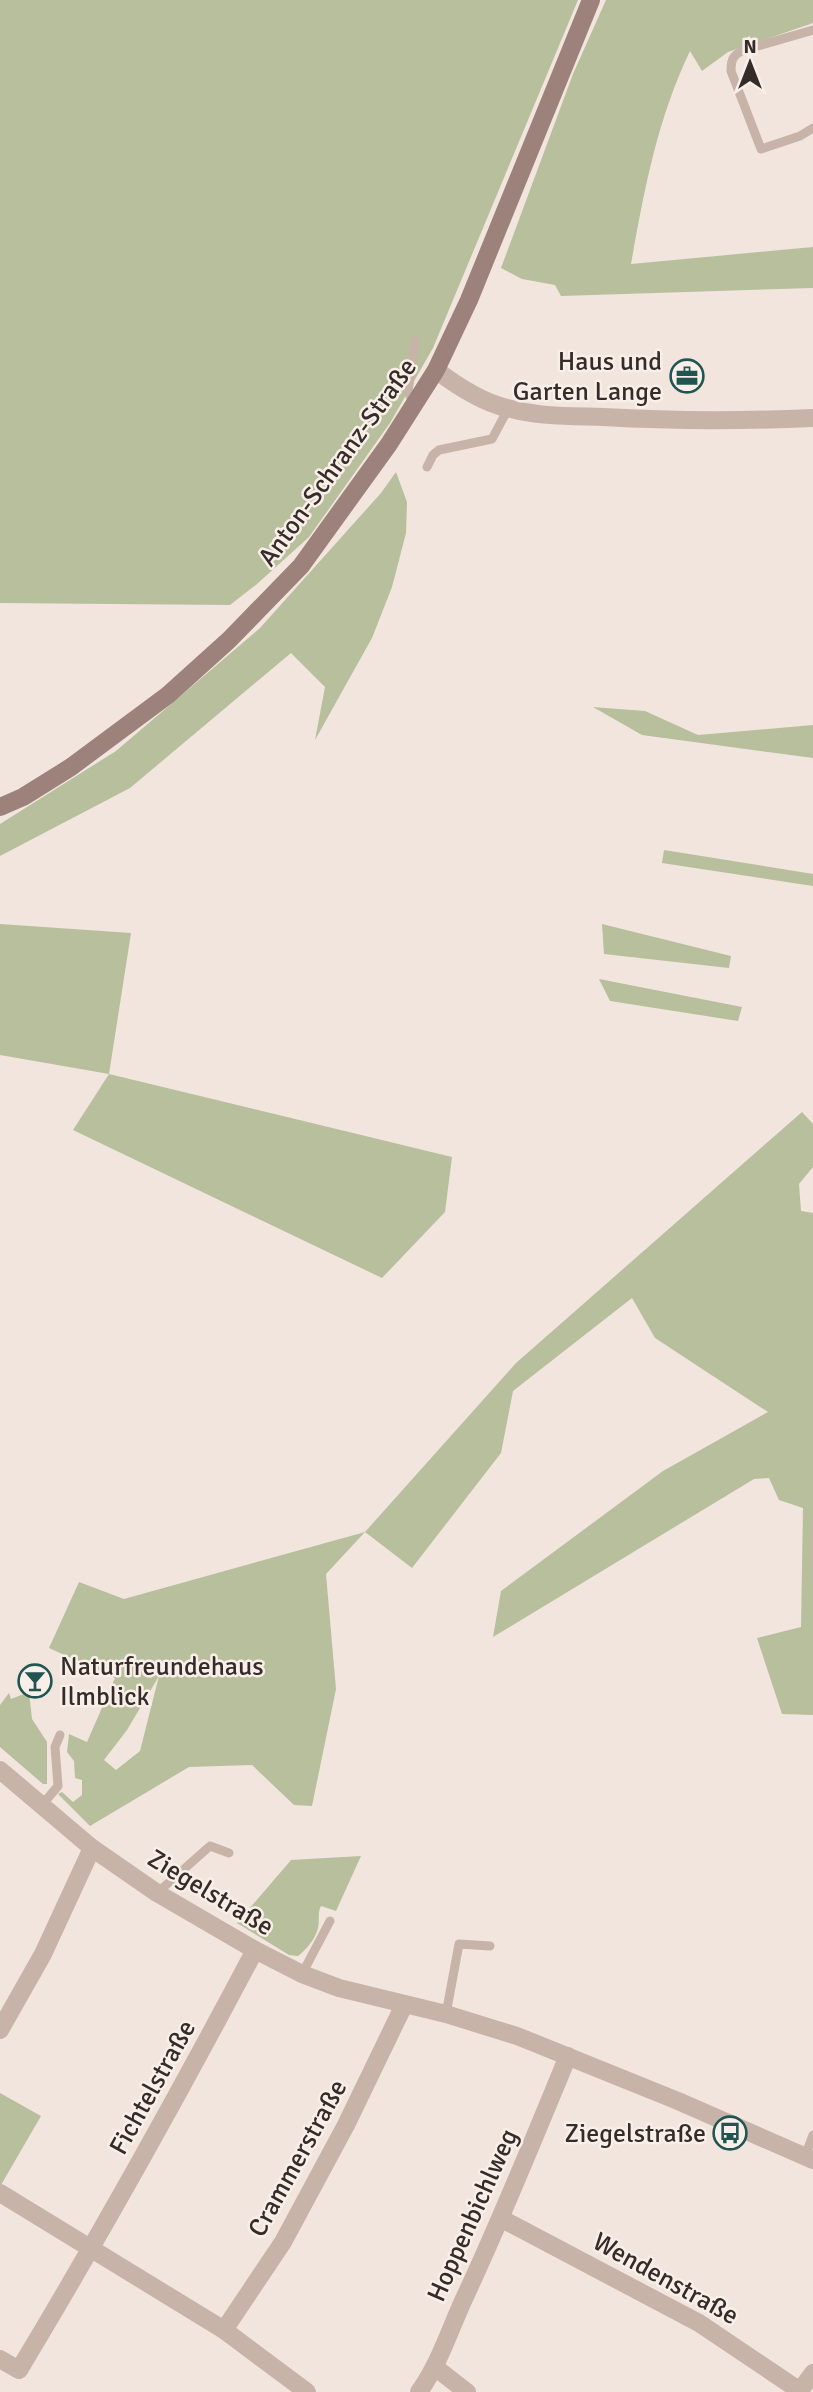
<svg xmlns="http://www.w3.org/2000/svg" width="813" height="2392" font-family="Signika,sans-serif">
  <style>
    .green { fill: #b8bf9d; fill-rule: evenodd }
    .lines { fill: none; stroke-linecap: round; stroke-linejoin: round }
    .service { stroke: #c8b3a9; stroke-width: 9 }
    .minor { stroke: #c8b3a9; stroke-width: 18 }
    .secondary { stroke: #9c827a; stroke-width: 18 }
    .labels { text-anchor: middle; stroke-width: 5; stroke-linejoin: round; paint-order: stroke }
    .poi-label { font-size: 26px; fill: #362b29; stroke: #f9efe9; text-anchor: end }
    .street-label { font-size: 26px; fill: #362b29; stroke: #f9efe9 }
  </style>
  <rect width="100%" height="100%" fill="#f1e5dd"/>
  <!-- green -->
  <g class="green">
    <path d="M0 0H578L433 348 390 423 309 537 257 584 230 605 0 603Z"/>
    <path d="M606 0H813V23L728 52 702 71 690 51C657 120 644 191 631 264L813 247V288L561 296 555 285 522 279 501 268 573 74Z"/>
    <path d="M396 472 407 502 406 533 392 587 372 638 315 740 325 687 291 653 130 788 0 856V824L116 751 260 628 381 493Z"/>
    <path d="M593 707 645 711 698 735 813 725V758L642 735Z"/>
    <path d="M664 850 813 874V886L662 863Z"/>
    <path d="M0 924 131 933 109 1074 452 1157 445 1212 382 1278 73 1130 109 1074 0 1055Z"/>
    <path d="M602 924 731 956 729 968 604 954Z"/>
    <path d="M599 979 742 1007 738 1021 610 1001Z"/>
    <path d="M802 1112 813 1124V1167L799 1184 801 1211 813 1213V1715L782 1714 757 1638 801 1627 803 1508 779 1500 769 1478 754 1479 493 1637 501 1591 663 1471 768 1412 655 1338 632 1298 513 1391 501 1453 412 1568 365 1532 326 1574 336 1689 312 1806 294 1805 252 1765 189 1767 90 1826 58 1794 62 1792 73 1802 82 1795V1780L75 1778 74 1761 67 1752 69 1734 87 1742 115 1678 49 1648 79 1582 124 1599 365 1532 516 1363ZM159 1676 140 1751 116 1770 104 1760 127 1730Z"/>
    <path d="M29 1692 32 1719 47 1742V1784H43L0 1747V1705L9 1693 11 1699Z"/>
    <path d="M361 1856 336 1911 321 1906C317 1914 320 1919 318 1928 316 1938 306 1950 298 1956L289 1955 237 1923 291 1860Z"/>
    <path d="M0 2093 41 2116 1 2185H0Z"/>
  </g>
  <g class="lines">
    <!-- service -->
    <g class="service">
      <path d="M813 30 744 50C733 55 731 59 731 71L761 149 800 136 813 128"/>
      <path d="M414 404 408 392 415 341"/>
      <path d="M427 467 433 455 439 450 492 439 508 409"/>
      <path d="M42 1805 58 1786 55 1747 60 1735"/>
      <path d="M157 1893 210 1846 229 1853"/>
      <path d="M302 1974 330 1921"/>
      <path d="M446 2014 459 1944 490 1946"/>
      <path d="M805 2156 813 2135"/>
    </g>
    <!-- minor -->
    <g class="minor">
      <path d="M436 370C457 386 481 402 507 408 538 417 571 416 603 417 673 421 743 421 813 418"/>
      <path d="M0 1770 92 1848 157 1893 255 1950 302 1974 339 1988 446 2014 517 2036 678 2101 813 2160"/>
      <path d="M0 2030 43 1954 92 1848"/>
      <path d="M0 2193 224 2330 307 2392"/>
      <path d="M502 2219 699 2323 800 2391"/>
      <path d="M224 2330 283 2242 346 2125 404 2005"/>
      <path d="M0 2359 19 2370C102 2232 180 2092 255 1950"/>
      <path d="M436 2368 467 2392"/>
      <path d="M419 2392C439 2364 449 2332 463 2301 501 2220 534 2138 568 2056"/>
      <path d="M799 2392 813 2373"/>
    </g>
    <!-- secondary -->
    <path class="secondary" d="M0 807 23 797 71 767 168 695 229 640 301 566 389 444 436 370 469 300 591 0"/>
  </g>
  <!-- icons -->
  <defs>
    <symbol id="office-ring" viewBox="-11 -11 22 22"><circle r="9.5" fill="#f9efe9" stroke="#205552" stroke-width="1.5"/><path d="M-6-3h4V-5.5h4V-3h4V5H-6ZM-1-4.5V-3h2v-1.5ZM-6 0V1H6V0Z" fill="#205552"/></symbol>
    <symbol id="bar-ring" viewBox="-11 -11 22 22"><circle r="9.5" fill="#f9efe9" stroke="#205552" stroke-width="1.5"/><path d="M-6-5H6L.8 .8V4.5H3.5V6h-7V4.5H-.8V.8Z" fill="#205552"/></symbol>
    <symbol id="bus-ring" viewBox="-11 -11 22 22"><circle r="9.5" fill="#f9efe9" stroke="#205552" stroke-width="1.5"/><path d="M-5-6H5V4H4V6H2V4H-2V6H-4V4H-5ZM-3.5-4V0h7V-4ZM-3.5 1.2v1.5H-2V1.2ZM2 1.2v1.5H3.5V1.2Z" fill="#205552"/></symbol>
  </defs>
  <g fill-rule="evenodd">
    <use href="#office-ring" x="668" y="357" width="38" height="38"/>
    <use href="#bar-ring" x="16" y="1662" width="38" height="38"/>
    <use href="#bus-ring" x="711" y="2114" width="38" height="38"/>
  </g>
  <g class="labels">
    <!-- poi labels -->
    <g class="poi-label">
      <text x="662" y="370">Haus und<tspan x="662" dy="30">Garten Lange</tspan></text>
      <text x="60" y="1675" text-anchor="start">Naturfreundehaus<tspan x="60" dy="30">Ilmblick</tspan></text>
      <text x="706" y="2142">Ziegelstraße</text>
    </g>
    <!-- street labels -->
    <g class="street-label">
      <text transform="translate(337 462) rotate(-54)" y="9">Anton-Schranz-Straße</text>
      <text transform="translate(211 1892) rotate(31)" y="9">Ziegelstraße</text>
      <text transform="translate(152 2087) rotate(-61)" y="9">Fichtelstraße</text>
      <text transform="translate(297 2158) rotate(-61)" y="9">Crammerstraße</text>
      <text transform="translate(472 2215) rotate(-66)" y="9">Hoppenbichlweg</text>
      <text transform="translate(666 2278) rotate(29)" y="9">Wendenstraße</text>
    </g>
  </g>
  <!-- north arrow -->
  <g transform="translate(750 63)" stroke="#f9efe9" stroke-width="5" paint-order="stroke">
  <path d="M0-5L12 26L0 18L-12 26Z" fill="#362b29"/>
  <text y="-10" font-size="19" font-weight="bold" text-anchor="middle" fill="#362b29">N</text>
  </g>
</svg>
